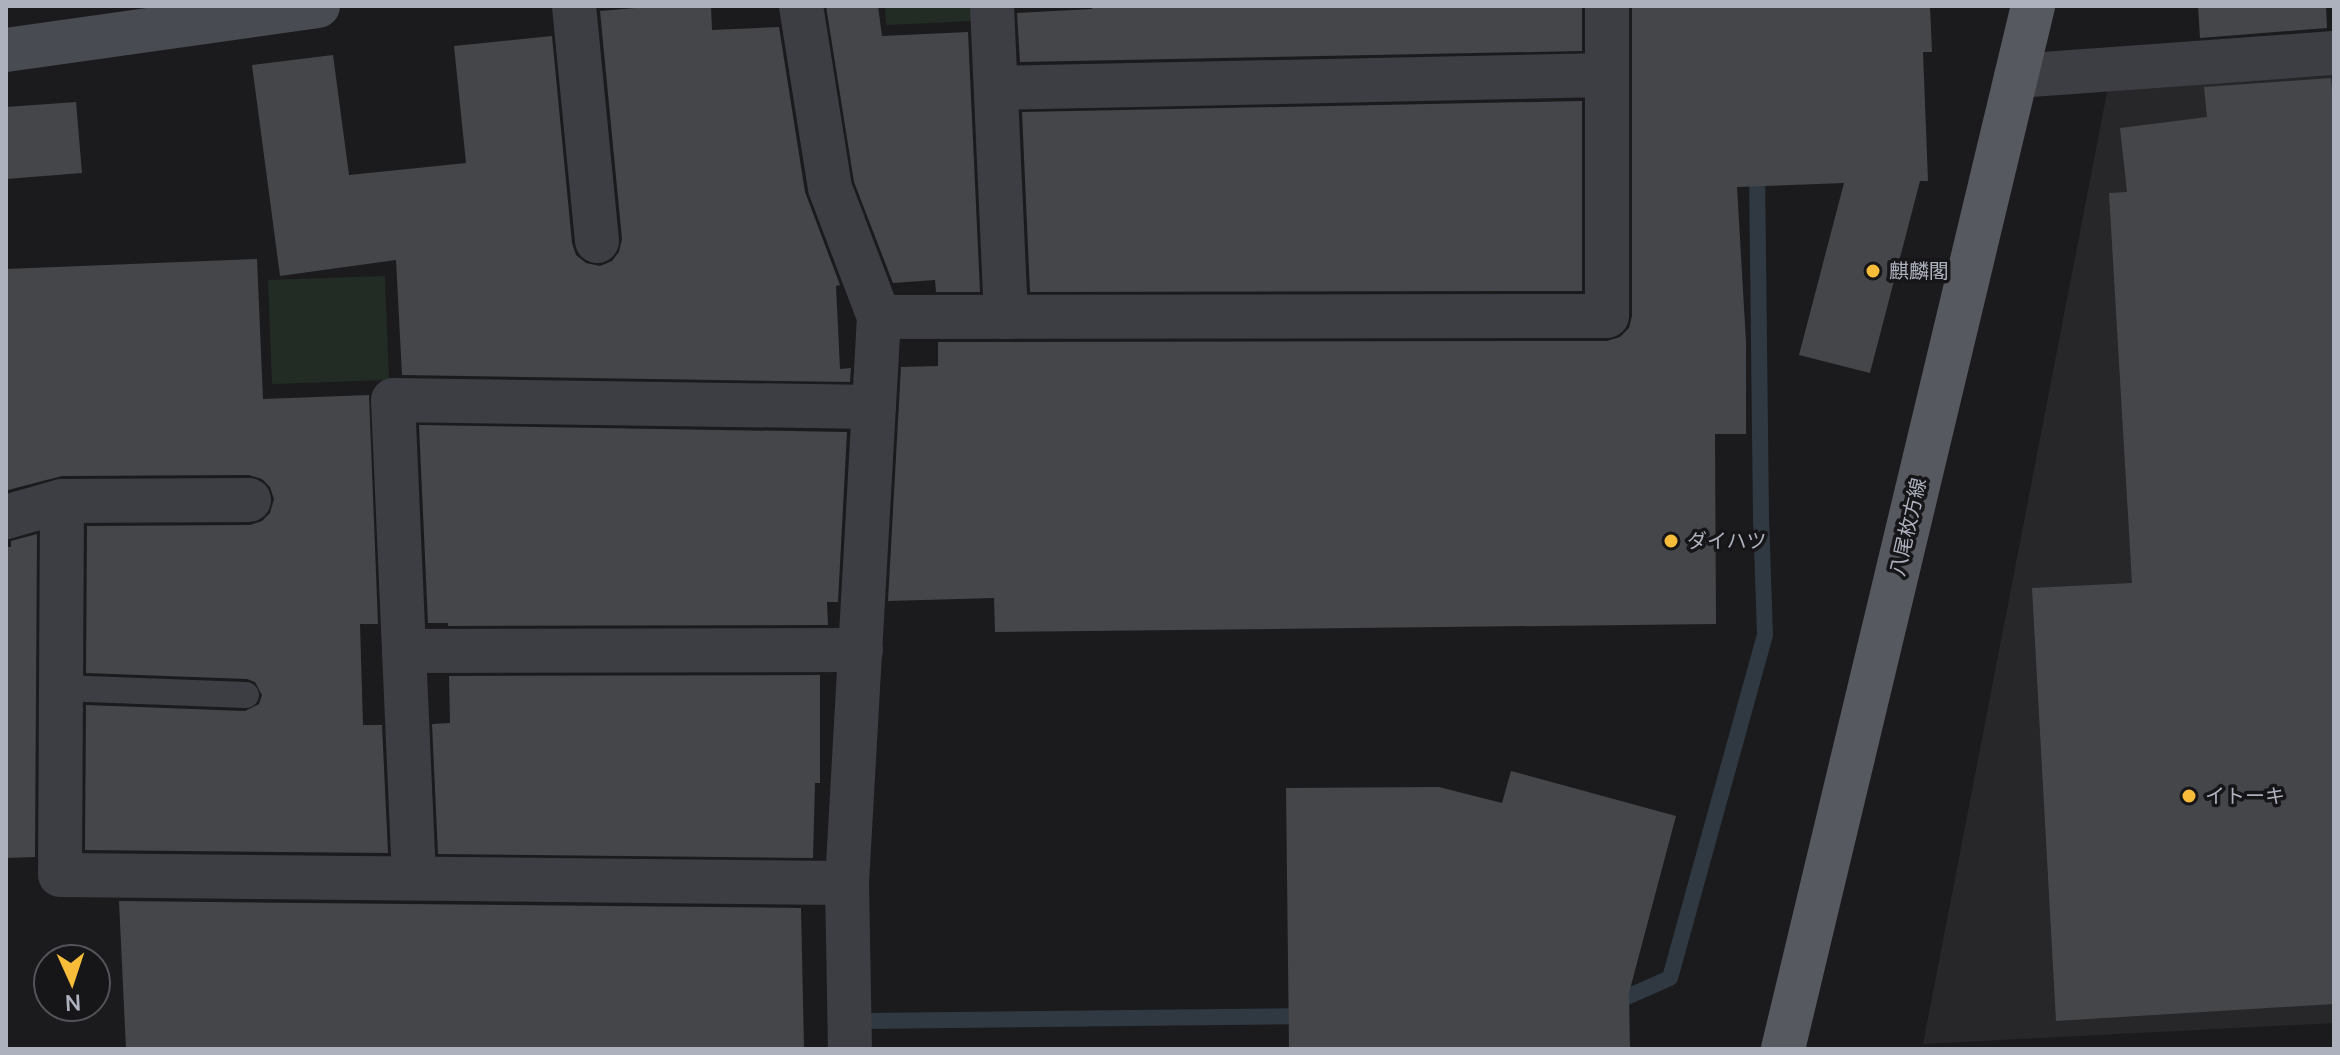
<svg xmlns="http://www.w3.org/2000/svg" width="2340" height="1055" font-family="Manrope,'Noto Sans JP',sans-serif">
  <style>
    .built { fill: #27272a }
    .green { fill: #222c24 }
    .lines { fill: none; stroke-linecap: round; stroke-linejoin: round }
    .stream { stroke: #303942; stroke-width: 16 }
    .building { fill: #45464a }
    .lane { stroke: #3d3e44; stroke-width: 26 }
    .street { stroke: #3d3e44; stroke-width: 44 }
    .secondary { stroke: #494b52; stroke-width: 44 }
    .primary { stroke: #575961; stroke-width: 44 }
    .poi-dot { fill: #f7bc39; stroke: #161618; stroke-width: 3 }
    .labels { text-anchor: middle; stroke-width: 7; stroke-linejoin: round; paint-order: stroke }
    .poi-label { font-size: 20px; fill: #adb1bd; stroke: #161618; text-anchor: start }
    .street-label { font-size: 20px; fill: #adb1bd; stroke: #161618 }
  </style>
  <rect width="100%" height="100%" fill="#1b1b1d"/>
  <!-- built -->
  <path class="built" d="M2334 76V1023L1923 1044 2108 87Z"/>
  <!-- green -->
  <g class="green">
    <path d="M885 6H972V21L886 25Z"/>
    <path d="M385 276 389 380 272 384 268 280Z"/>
  </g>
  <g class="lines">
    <!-- stream -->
    <g class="stream">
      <path d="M1611 1004 1670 978 1765 635 1761 518 1757 167"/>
      <path d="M867 1021 1310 1016"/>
    </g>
  </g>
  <!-- building -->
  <g class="building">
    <path d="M658 6H711L712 30 779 27 805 192 840 285 836 286 840 369 851 368 850 382 402 375 396 260 280 276 252 65 333 55 349 175 466 163 454 46 552 36 572 243 576 255 586 263 600 266 612 261 619 252 622 239 600 11Z"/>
    <path d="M826 6H878L882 36 968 32 980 292H936L935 280 893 283 854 182Z"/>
    <path d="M1092 6H1582V51L1020 62 1017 13 1092 9Z"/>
    <path d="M1632 6H1930L1932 52H1923L1928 181H1920L1870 373 1799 355 1844 183 1737 187 1746 342V434H1715L1716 624 995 632 994 598 888 601 901 367 938 366V342L1607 341 1620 337 1629 328 1632 316Z"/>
    <path d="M2198 6H2326L2327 28 2200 38Z"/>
    <path d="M2331 78 2334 110V1004L2056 1021 2032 588 2132 583 2109 193 2127 192 2120 128 2207 117 2204 87Z"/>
    <path d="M1582 101V291L1030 292 1022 112Z"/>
    <path d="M76 102 82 173 6 179V107Z"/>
    <path d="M257 259 263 399 369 395 378 624H360L363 725H382L388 853 85 850 86 705 245 711 259 704 262 695 255 682 247 679 86 673 87 526 250 525 262 521 270 513 274 499 270 487 262 479 249 475 62 476 8 490 6 269Z"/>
    <path d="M419 425 847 432 838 602H827L828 625 448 626V623H428Z"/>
    <path d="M37 534 35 857 6 858V547H11V541Z"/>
    <path d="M820 675V783H815L813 858 438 854 432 724 450 723 449 676Z"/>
    <path d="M1511 771 1676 816 1629 993 1630 1049H1289L1286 788 1439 787 1502 803Z"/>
    <path d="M119 901 801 908 804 1049H126Z"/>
  </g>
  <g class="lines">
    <!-- lane -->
    <path class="lane" d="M61 688 246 695"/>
    <!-- street -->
    <g class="street">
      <path d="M574 6 597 241"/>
      <path d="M801 6 830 188 879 317 847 883 850 1049"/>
      <path d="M992 6 1006 317"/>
      <path d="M2016 76 2334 53"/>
      <path d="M996 88 1607 75"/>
      <path d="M879 317 1607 316V6"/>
      <path d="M62 501 60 875 847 883"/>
      <path d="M6 517 62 501 249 500"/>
      <path d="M404 651 861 650"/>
      <path d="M414 878 393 400 874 407"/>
    </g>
    <!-- secondary -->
    <path class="secondary" d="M6 50 318 6"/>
    <!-- primary -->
    <path class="primary" d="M1783 1049 2033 6"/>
  </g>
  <!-- markers -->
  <g class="poi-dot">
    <circle cx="1873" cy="271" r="8"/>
    <circle cx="1671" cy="541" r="8"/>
    <circle cx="2189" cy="796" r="8"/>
  </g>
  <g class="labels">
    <!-- poi labels -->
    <g class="poi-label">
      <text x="1889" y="278">麒麟閣</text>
      <text x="1687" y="548">ダイハツ</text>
      <text x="2205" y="803">イトーキ</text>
    </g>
    <!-- street labels -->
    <g class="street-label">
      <text transform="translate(1908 527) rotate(-77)" y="7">八尾枚方線</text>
    </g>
  </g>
  <!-- border -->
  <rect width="2340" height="1055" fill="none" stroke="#adb1bd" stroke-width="16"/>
  <!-- north arrow -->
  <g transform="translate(72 983) rotate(177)"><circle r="38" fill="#161618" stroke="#52545a" stroke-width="2"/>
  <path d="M0-6L14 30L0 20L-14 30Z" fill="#f7bc39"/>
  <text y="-12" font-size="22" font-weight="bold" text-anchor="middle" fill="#adb1bd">N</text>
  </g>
</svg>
